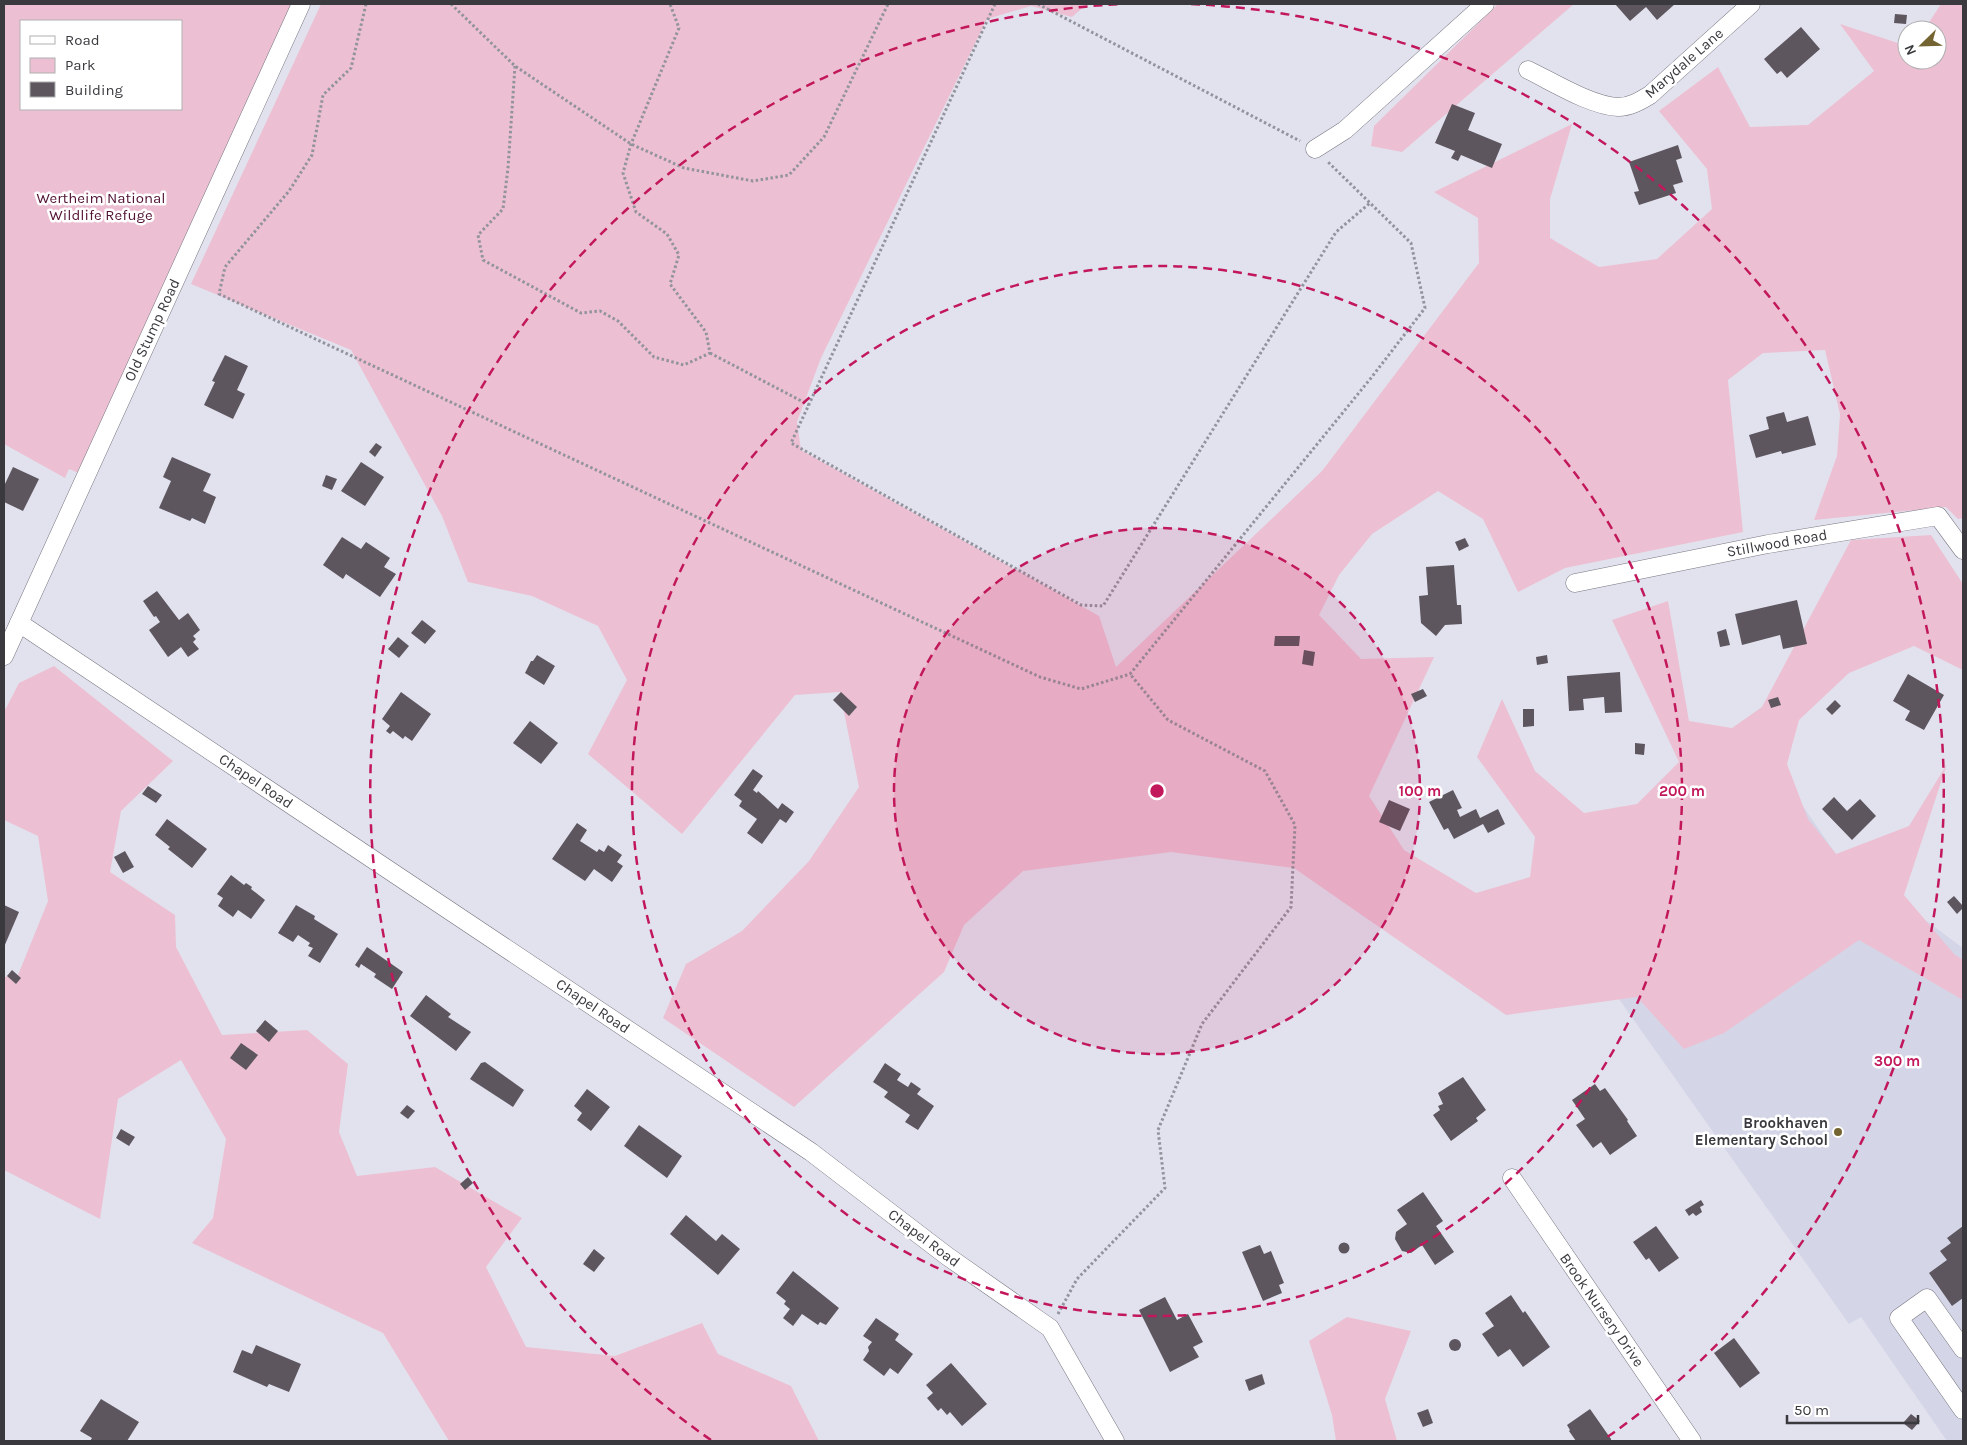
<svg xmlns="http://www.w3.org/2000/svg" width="1967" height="1445" font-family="Karla,sans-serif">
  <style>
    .built { fill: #d4d5e7 }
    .green { fill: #ecc0d2; fill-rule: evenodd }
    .building { fill: #5d565f }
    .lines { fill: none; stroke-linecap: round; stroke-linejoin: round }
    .minor-casing { stroke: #777782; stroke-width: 19 }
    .path { stroke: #93939d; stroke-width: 3; stroke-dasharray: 2.5 2.5; stroke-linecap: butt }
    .minor { stroke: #fff; stroke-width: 18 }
    .ring { fill: none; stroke: #c2185b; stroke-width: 2.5; stroke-dasharray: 9 6 }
    .poi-dot { fill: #736431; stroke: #fff; stroke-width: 2 }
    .labels { text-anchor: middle; stroke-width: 5; stroke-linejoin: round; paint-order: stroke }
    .street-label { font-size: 15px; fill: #39393e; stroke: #fff }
    .park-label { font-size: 15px; fill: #511133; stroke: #fff }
    .poi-label { font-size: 15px; font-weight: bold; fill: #39393e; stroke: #fff; text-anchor: end }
    .centre { fill: #c2185b; stroke: #fff; stroke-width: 2.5 }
    .ring-label { font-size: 15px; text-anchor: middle; font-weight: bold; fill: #c2185b; stroke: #fff; stroke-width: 5; stroke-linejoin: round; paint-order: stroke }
  </style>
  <rect width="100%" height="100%" fill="#e2e2ef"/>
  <!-- built -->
  <path class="built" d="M1775 766 1836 854 1963 948V1441H1947L1861 1317 1849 1324 1570 930Z"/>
  <!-- green -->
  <g class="green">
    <path d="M4 4H300L88 477 69 469 65 478 4 444ZM21 21H181V109H21Z"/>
    <path d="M321 4H1087L1072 17 1031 6 987 19 821 358 797 422 801 450 1099 616 1116 667 1322 471 1479 263 1478 218 1434 192 1572 124 1550 199V238L1599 267 1657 259 1712 209 1707 169 1659 111 1718 67 1750 127 1808 125 1874 71 1840 24 1907 46V60H1937V30H1924L1941 4H1963V518L1958 519 1946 507 1814 520 1837 456 1840 414 1825 350 1763 353 1728 380 1743 532 1565 568 1518 592 1483 519 1438 491 1372 534 1339 575 1319 615 1361 659 1434 657 1369 796 1404 850 1476 893 1530 877 1535 837 1477 757 1502 699 1535 771 1584 813 1637 804 1679 762 1612 620 1668 601 1689 721 1732 728 1762 707 1851 540 1931 535 1963 584V670L1914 646 1849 673 1799 720 1787 764 1808 819 1836 854 1909 826 1947 764 1904 895 1954 954 1963 960V1000L1859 940 1724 1033 1684 1049 1637 997 1506 1015 1294 868 1171 852 1023 871 964 925 944 972 794 1107 663 1018 686 964 742 931 809 861 859 787 840 692 795 695 682 834 588 754 627 680 598 626 532 596 468 582 442 516 351 350 191 284Z"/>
    <path d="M1498 4H1574L1402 152 1371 146 1374 126Z"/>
    <path d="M54 666 173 761 121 811 110 872 175 915 176 947 222 1035 307 1030 348 1064 339 1132 357 1176 435 1167 522 1218 486 1267 526 1347 615 1356 702 1323 718 1354 791 1386 819 1441H449L383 1333 192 1243 213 1218 226 1139 181 1060 118 1099 100 1219 4 1170V977L18 975 48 901 38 836 4 820V712L19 683Z"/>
    <path d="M1347 1317 1411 1331 1385 1399 1397 1441H1336L1332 1415 1309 1341Z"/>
  </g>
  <!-- building -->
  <g class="building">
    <path d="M1615 4H1675L1657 20 1646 7 1630 21Z"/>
    <path d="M1895 14 1907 15 1906 24 1894 23Z"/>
    <path d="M1801 27 1820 49 1787 78 1781 71 1777 74 1764 59Z"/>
    <path d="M1452 104 1475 113 1468 130 1502 144 1492 168 1461 155 1458 161 1451 158 1455 151 1435 143Z"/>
    <path d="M1678 145 1682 158 1676 160 1683 182 1673 185 1676 193 1639 205 1634 192 1639 191 1629 162Z"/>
    <path d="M225 355 248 366 237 390 245 394 233 419 204 405 215 382 212 381Z"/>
    <path d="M1784 412 1787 422 1808 416 1816 445 1782 454 1781 451 1756 458 1749 435 1769 429 1766 417Z"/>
    <path d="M376 443 382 447 375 457 369 452Z"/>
    <path d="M172 457 211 474 203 491 216 497 205 524 192 518 190 521 159 508 171 481 163 477Z"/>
    <path d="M361 462 384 477 365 506 341 491Z"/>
    <path d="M13 467 39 479 23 511 4 502V486Z"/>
    <path d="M326 475 337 479 332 490 322 486Z"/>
    <path d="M342 537 361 549 366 542 390 558 384 567 396 574 380 597 346 574 343 579 323 565Z"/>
    <path d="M1465 538 1469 546 1459 551 1455 542Z"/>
    <path d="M1454 565 1457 605H1461L1462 624 1445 625 1436 636 1421 623 1419 596 1428 595 1426 567Z"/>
    <path d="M157 591 179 620 188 613 200 630 193 636 196 639 193 642 199 649 188 657 181 647 168 657 149 630 160 622 156 616 154 617 143 601Z"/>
    <path d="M1797 600 1807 644 1783 649 1780 635 1742 645 1735 614Z"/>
    <path d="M422 620 436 631 425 644 411 633Z"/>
    <path d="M1726 629 1730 645 1720 647 1717 632Z"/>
    <path d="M1275 636H1300L1299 646H1274Z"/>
    <path d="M398 637 409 646 399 658 388 649Z"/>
    <path d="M1304 650 1315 652 1313 666 1302 664Z"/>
    <path d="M537 655 555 666 544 685 525 673 531 661H533Z"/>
    <path d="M1547 655 1548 663 1537 665 1536 657Z"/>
    <path d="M1620 672 1622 712 1605 713 1604 697 1583 699 1584 710 1569 711 1567 676Z"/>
    <path d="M1908 674 1944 695 1924 730 1905 720 1910 711 1893 701Z"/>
    <path d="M1423 689 1427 696 1415 702 1411 694Z"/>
    <path d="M401 692 431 714 412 741 405 736 403 739 393 731 390 734 386 731 390 726 382 719Z"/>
    <path d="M841 692 857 707 849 716 833 700Z"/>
    <path d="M1778 697 1781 705 1771 708 1768 700Z"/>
    <path d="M1835 700 1841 706 1832 715 1826 709Z"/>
    <path d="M1523 709H1534V726L1523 727Z"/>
    <path d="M530 721 558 743 541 764 513 743Z"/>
    <path d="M1635 743 1645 744 1644 755 1635 754Z"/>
    <path d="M753 769 763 776 753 790 757 793 758 791 778 809 782 803 794 812 786 823 780 819 762 844 747 833 757 819 739 806 742 801 734 795Z"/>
    <path d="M148 786 162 795 156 803 142 794Z"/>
    <path d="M1453 790 1462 808 1457 810 1460 817 1476 809 1480 818 1498 809 1505 824 1488 833 1483 824 1454 839 1448 828 1444 830 1429 802Z"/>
    <path d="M1834 797 1847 811 1860 799 1876 816 1852 840 1822 809Z"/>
    <path d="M1389 800 1410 809 1400 831 1379 822Z"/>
    <path d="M167 819 207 849 192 868 168 849 170 847 155 835Z"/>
    <path d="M577 823 587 830 580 841 597 852 599 849 604 852 608 845 622 855 617 862 623 866 612 882 594 869 585 881 552 859Z"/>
    <path d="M125 851 134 867 123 873 114 857Z"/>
    <path d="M231 875 244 885 246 883 252 887 251 889 265 900 251 919 238 910 233 917 218 906 223 898 217 894Z"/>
    <path d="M1954 896 1963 906V908L1957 914 1947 902Z"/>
    <path d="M4 905 19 912 4 947Z"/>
    <path d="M296 905 315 916 314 919 338 934 320 963 308 956 313 948 308 946 310 943 298 935 293 942 278 933Z"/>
    <path d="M367 947 403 972 392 989 374 977 376 974 361 964 359 968 355 965Z"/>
    <path d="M12 970 21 978 16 984 7 976Z"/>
    <path d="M426 995 451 1014 448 1017 471 1032 456 1051 410 1016Z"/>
    <path d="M265 1020 278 1031 269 1042 256 1031Z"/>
    <path d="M241 1043 258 1055 246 1070 230 1058Z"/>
    <path d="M485 1062 524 1090 513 1107 470 1079 481 1063Z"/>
    <path d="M885 1063 901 1074 897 1080 908 1087 911 1082 921 1089 917 1094 934 1106 918 1130 905 1122 910 1115 884 1097 888 1092 873 1082Z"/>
    <path d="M1463 1077 1486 1110 1476 1118 1478 1121 1451 1141 1433 1115 1440 1110 1438 1106 1443 1104 1438 1093Z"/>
    <path d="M1595 1084 1600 1091 1605 1088 1628 1120 1627 1121 1637 1136 1610 1155 1601 1142 1593 1148 1576 1125 1585 1119 1572 1100Z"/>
    <path d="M587 1089 610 1107 591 1131 577 1120 582 1113 574 1106Z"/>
    <path d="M407 1105 415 1111 408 1119 400 1113Z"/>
    <path d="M639 1125 682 1156 667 1178 624 1146Z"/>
    <path d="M121 1129 135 1137 129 1146 116 1138Z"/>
    <path d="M468 1177 473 1183 465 1190 460 1184Z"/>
    <path d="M1423 1192 1443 1221 1436 1226 1454 1252 1435 1265 1422 1245 1411 1253 1402 1251 1395 1239 1396 1232 1407 1224 1397 1210Z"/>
    <path d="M1701 1200 1704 1205 1700 1207 1702 1212 1696 1216 1693 1213 1689 1216 1685 1210Z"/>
    <path d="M686 1215 716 1241 722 1234 740 1249 718 1275 670 1234Z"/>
    <path d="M1656 1226 1679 1258 1659 1272 1649 1258 1646 1260 1633 1242Z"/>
    <path d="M1963 1226V1298L1952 1306 1929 1273 1947 1260 1940 1251 1951 1243 1947 1238Z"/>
    <circle cx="1344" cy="1248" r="5.5"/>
    <path d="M1260 1245 1264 1254 1271 1251 1284 1283 1279 1285 1282 1293 1263 1301 1242 1252Z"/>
    <path d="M594 1249 605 1258 594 1272 583 1264Z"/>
    <path d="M793 1271 839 1308 826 1325 820 1322 818 1325 802 1314 793 1326 783 1318 790 1309 784 1304 786 1301 776 1293Z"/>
    <path d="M1511 1295 1523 1313 1525 1311 1550 1347 1523 1367 1510 1349 1498 1357 1482 1334 1494 1326 1485 1313Z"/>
    <path d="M1165 1297 1177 1320 1188 1314 1203 1342 1193 1347 1199 1357 1170 1372 1139 1310Z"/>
    <path d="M876 1318 899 1334 895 1340 913 1354 898 1374 890 1368 884 1376 863 1360 869 1351 868 1347 872 1342 863 1336Z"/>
    <path d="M1734 1338 1760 1373 1740 1388 1714 1353Z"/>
    <circle cx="1455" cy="1345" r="6"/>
    <path d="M256 1345 301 1364 289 1392 269 1384 267 1387 233 1372 242 1350 252 1354Z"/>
    <path d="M951 1363 987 1404 962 1426 950 1412 947 1415 941 1408 938 1411 927 1398 933 1393 926 1385Z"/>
    <path d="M1262 1374 1265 1384 1249 1391 1245 1380Z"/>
    <path d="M101 1399 139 1422 127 1441H90L92 1438 80 1431Z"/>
    <path d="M1428 1409 1433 1423 1423 1427 1417 1413Z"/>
    <path d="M1590 1409 1611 1439V1441H1576L1569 1431 1570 1430 1567 1425Z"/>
    <path d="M1911 1414 1920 1421 1912 1430 1903 1423Z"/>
  </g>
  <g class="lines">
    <defs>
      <g id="minor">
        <path d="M1528 70C1553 82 1591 106 1618 107 1630 107 1640 101 1650 95L1751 4"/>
        <path d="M1315 149 1345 130 1485 4"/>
        <path d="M1575 583 1768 544 1938 516 1963 550"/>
        <path d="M19 623 811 1152 947 1256 1050 1328 1115 1441"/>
        <path d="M4 656 301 4"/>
        <path d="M1512 1178 1692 1441"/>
        <path d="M1963 1349 1927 1298 1899 1318 1963 1410"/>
      </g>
    </defs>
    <!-- minor casing -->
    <use href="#minor" class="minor-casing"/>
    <!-- path -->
    <g class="path">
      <path d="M366 4 351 68 323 95 312 155 289 191 225 267 219 294 1040 677 1081 689 1130 674 1371 378 1425 308 1411 243 1327 161"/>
      <path d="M451 4 515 66 631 144 684 168 753 181 789 175 824 137 888 4"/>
      <path d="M995 4 791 443 1081 605 1103 606 1336 232 1370 203"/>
      <path d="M1038 4 1300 141"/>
      <path d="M515 66 508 168 503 209 478 235 483 260 581 313 600 311 618 321 654 357 684 365 710 353 706 332 670 284 679 255 667 234 636 212 623 173 631 144 679 28 670 4"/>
      <path d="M710 353 809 405"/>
      <path d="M1058 1314 1077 1279 1165 1188 1158 1130 1202 1024 1291 907 1295 825 1265 771 1168 720 1130 674"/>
    </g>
    <!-- minor -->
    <use href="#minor" class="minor"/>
  </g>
  <!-- distance rings -->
  <circle cx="1157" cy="791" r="263" fill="#c2185b" fill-opacity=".12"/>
  <g class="ring">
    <circle cx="1157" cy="791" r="263"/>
    <circle cx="1157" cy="791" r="525"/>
    <path d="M711 1440A788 788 0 0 1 1123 4M1191 4A788 788 0 0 1 1603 1440"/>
  </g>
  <!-- markers -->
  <circle class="poi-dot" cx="1838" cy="1132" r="5"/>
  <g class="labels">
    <!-- street labels -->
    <g class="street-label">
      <text transform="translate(1684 63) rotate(-41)" y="5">Marydale Lane</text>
      <text transform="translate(152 330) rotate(-65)" y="5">Old Stump Road</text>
      <text transform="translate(1777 543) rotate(-10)" y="5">Stillwood Road</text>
      <text transform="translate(256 781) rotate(34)" y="5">Chapel Road</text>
      <text transform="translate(593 1006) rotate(34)" y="5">Chapel Road</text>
      <text transform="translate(924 1238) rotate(37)" y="5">Chapel Road</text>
      <text transform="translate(1602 1310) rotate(55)" y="5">Brook Nursery Drive</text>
    </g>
    <!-- park labels -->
    <g class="park-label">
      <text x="101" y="203">Wertheim National<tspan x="101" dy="17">Wildlife Refuge</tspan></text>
    </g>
    <!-- poi labels -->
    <g class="poi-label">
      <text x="1828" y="1128">Brookhaven<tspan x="1828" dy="17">Elementary School</tspan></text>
    </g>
  </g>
  <circle cx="1157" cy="791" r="8" class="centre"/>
  <g class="ring-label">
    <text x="1420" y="796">100 m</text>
    <text x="1682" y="796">200 m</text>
    <text x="1897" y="1066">300 m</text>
  </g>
  <!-- border -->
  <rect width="1967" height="1445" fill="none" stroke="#39393e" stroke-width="10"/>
  <!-- legend -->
  <rect x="20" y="20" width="162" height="90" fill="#ffffff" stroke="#b0b0b2"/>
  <rect x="30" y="36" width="25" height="8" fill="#ffffff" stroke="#b0b0b2"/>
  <text x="65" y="45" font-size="15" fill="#39393e">Road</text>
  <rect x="30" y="58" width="25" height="15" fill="#ecc0d2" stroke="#b0b0b2"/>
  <text x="65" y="70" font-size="15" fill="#39393e">Park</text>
  <rect x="30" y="82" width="25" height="15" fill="#5d565f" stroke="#b0b0b2"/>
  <text x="65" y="95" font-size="15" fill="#39393e">Building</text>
  <!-- north arrow -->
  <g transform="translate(1922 45) rotate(247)"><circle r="24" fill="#ffffff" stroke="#b0b0b2"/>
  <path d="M0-4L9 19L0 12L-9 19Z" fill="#736431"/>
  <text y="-8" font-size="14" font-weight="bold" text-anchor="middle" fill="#39393e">N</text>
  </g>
  <!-- scale -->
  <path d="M1787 1415v8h131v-8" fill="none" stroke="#39393e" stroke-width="2.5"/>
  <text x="1794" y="1415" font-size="15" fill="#39393e" stroke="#ffffff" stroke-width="4" paint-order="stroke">50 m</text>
</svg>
